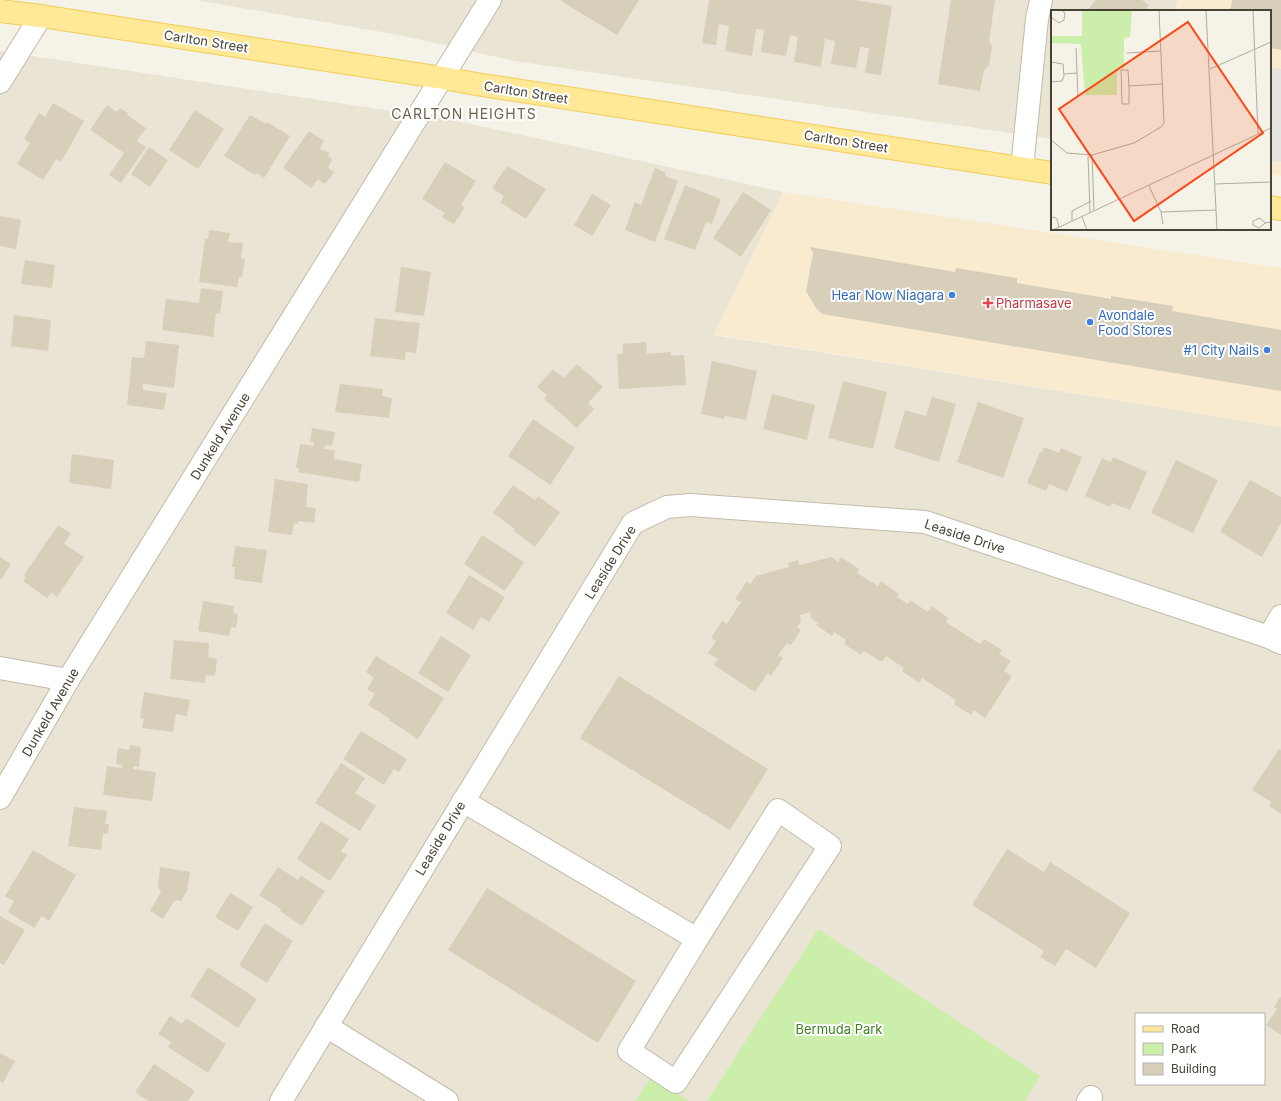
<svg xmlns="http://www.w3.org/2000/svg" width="1281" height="1101" font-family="Inter,sans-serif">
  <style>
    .residential { fill: #eae4d4; fill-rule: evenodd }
    .commercial { fill: #f9ebd0 }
    .green { fill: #cceeab }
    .parking { fill: #e6e4df }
    .building { fill: #d8cfbb }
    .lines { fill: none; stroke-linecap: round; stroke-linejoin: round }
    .minor-casing { stroke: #c2bba8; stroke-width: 24 }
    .major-casing { stroke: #f2cd58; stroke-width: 24 }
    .minor { stroke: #fff; stroke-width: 22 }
    .major { stroke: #ffe896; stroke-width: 22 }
    .shop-dot { fill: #3f7fe0; stroke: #fff; stroke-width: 1.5 }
    .health-dot { fill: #e0444e; stroke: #fff; stroke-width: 1.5 }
    .labels { text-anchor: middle; stroke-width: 4; stroke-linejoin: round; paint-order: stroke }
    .street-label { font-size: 13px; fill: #494335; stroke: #fff }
    .shop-label { font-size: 13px; fill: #366cbe; stroke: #fff; text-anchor: end }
    .health-label { font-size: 13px; fill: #be3a42; stroke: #fff; text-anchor: start }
    .park-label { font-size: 13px; fill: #3f8320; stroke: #fff }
    .neighbourhood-label { font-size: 14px; letter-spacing: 1px; fill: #6e624b; stroke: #fff }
    .inset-road { fill: none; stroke: #b0aca0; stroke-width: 1 }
    .view { fill: #ff4614; fill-opacity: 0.15; stroke: #ff4614; stroke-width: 2 }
    .inset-edge { fill: none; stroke: #494335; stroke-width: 2 }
  </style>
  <rect width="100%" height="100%" fill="#f5f2e7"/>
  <!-- residential -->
  <g class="residential">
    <path d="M195 0H1178L1175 11H1052V139L514 61 399 35Z"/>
    <path d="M0 51 462 122 783 192 714 335 1281 427V1101H0ZM1136 1014H1264V1084H1136Z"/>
  </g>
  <!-- commercial -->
  <g class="commercial">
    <path d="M1178 0H1281V176L1270 174V11H1175Z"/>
    <path d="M783 192 1281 268V427L714 334Z"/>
  </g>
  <!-- green -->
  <g class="green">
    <path d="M818 929 1040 1076 1025 1101H707Z"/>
    <path d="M650 1079 690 1101H635Z"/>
  </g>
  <!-- parking -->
  <path class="parking" d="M1270 68 1281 69V162L1270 161Z"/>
  <!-- building -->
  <g class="building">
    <path d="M562 0H639L617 35 561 1Z"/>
    <path d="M709 0H854L892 6 881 75 865 73 869 48 860 47 856 68 831 64 835 41 825 39 821 67 794 62 798 37 790 35 786 56 761 52 764 30 756 29 752 56 725 51 729 26 719 24 716 45 702 43Z"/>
    <path d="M951 0H995L989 41 992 46 989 65 984 70 980 91 938 84Z"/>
    <path d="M1096 0H1142L1149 5 1145 11H1087Z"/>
    <path d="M1232 0H1281V50L1270 48V11H1230Z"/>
    <path d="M53 103 84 121 61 162 56 159 43 180 17 164 30 143 24 139 39 113 45 117Z"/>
    <path d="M107 105 117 112 120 108 128 113 127 115 146 128 137 141 146 147 121 183 109 175 124 153 90 130Z"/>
    <path d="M195 110 224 129 198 169 169 150Z"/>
    <path d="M250 115 266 124 267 122 290 136 264 178 257 173 255 175 224 156Z"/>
    <path d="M309 131 324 141 319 149 330 153 328 156 332 159 328 168 334 172 325 184 318 179 311 188 283 168Z"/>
    <path d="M149 147 168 160 150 187 131 174Z"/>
    <path d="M445 162 476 181 461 205 465 207 454 224 442 217 445 213 422 199Z"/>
    <path d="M507 166 546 189 526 219 500 202 504 196 492 188Z"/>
    <path d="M655 168 666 173 665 176 678 181 655 242 625 230 635 202 641 205Z"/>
    <path d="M685 185 721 199 712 224 706 222 695 250 664 239Z"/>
    <path d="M743 192 771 210 741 257 713 238Z"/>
    <path d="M592 194 611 205 592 236 574 225Z"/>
    <path d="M0 216 21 220 16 249 0 246Z"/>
    <path d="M209 230 230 233 228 242 243 243 241 258 245 259 242 277H239L237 287 199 282 205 238 208 239Z"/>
    <path d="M810 247 955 272 956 268 1017 278V283L1111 299V296L1173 306 1172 311 1281 330V391L822 314 816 308 806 291 813 253Z"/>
    <path d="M25 260 55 265 52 288 21 284Z"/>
    <path d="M401 267 431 272 424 316 395 312Z"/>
    <path d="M201 288 223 291 220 314 216 313 213 337 162 330 166 299 199 303Z"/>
    <path d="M14 315 51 320 48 351 11 346Z"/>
    <path d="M375 318 420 323 416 353 406 352 405 360 370 356Z"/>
    <path d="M146 341 179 345 174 388 143 384V390L167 393 164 410 127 405 132 357 144 358Z"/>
    <path d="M646 342 647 354 671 352V356L684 355 686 385 619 389 617 354H623V344Z"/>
    <path d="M712 361 757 371 746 420 725 416 724 419 701 414Z"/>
    <path d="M577 364 603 387 588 403 594 409 577 428 544 399 547 395 537 387 553 369 564 378Z"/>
    <path d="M843 381 887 392 873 449 828 438Z"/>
    <path d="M340 384 383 389 382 396 392 398 389 418 335 412Z"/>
    <path d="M772 394 815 405 807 440 763 429Z"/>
    <path d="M932 397 956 404 939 462 894 448 905 410 926 416Z"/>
    <path d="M978 402 1024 418 1003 478 957 462Z"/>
    <path d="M533 419 575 448 550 485 508 456Z"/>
    <path d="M312 428 335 432 332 446 325 445 324 449 335 450 334 459 362 464 359 482 298 472 299 468H296L300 444 314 446V442H310Z"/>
    <path d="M1044 447 1059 453 1061 448 1082 457 1067 492 1049 484 1046 491 1027 483 1040 452 1042 453Z"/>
    <path d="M72 454 114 460 111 489 69 483Z"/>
    <path d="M1113 457 1147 472 1130 510 1112 503 1110 507 1085 496 1102 458 1111 462Z"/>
    <path d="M1176 460 1218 480 1193 533 1151 513Z"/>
    <path d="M275 479 308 484 306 507 316 508 314 523 298 521V524L294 523 292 535 268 532Z"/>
    <path d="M1250 480 1281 497V523L1262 557 1220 532Z"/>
    <path d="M513 485 535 500 538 496 560 512 535 547 514 531 515 529 493 513Z"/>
    <path d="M58 525 71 534 64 544 84 557 57 597 51 592 47 598 23 581 26 577 24 575Z"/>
    <path d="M482 535 524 562 505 591 464 564Z"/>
    <path d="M235 546 267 550 262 583 234 579 235 567H232Z"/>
    <path d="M0 557 11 564 0 581Z"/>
    <path d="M832 557 838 562 841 557 859 569 857 573 878 586 881 581 899 594 897 597 908 604 910 600 928 612 932 606 948 618 946 622 980 644 984 639 1002 650 999 654 1011 661 1004 671 1012 676 985 718 974 710 971 715 954 704 956 700 922 678 919 683 902 671 904 668 886 656 882 662 864 651 861 655 844 644 846 640 834 632 832 636 816 625 818 623 811 618 810 612 800 615 801 621 797 627 801 630 791 645 787 643 778 655 783 658 771 676 768 673 755 692 714 665 718 659 708 653 716 641 711 638 722 621 727 624 741 602 735 599 747 581 750 584 756 576 789 567 788 563 798 560 799 565Z"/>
    <path d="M469 575 505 597 489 622 481 617 473 630 446 613Z"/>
    <path d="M203 601 234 606 233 613 238 614 236 628 231 627 229 636 198 631Z"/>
    <path d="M441 636 471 655 448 692 418 673Z"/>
    <path d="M174 640 209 643 208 657 217 659 215 676 206 675 205 683 170 679Z"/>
    <path d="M376 656 444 698 418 739 389 720 390 719 368 705 375 694 367 689 374 678 366 672Z"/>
    <path d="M619 676 768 769 730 830 580 738Z"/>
    <path d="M144 692 190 700 187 716 176 714 173 732 142 728 144 719 140 718Z"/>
    <path d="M361 731 407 759 399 772 394 769 384 785 343 759Z"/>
    <path d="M130 745 141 747 139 767 133 766V769L156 772 152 801 103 795 107 766 122 768V765L116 764 118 748 129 750Z"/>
    <path d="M1279 749 1281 750V814L1269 806 1271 802 1252 790Z"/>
    <path d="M341 763 365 778 355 793 376 806 360 831 315 803Z"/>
    <path d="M74 807 107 811 105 824H109L108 834 103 833 101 850 68 846Z"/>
    <path d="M321 821 349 839 341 851 347 855 330 881 297 859Z"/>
    <path d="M1007 849 1044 872 1050 862 1130 913 1096 968 1066 949 1055 966 1040 957 1044 951 972 905Z"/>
    <path d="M33 850 76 875 49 921 42 916 34 928 8 912 14 901 5 896Z"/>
    <path d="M160 867 190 872 187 891 181 901 175 900 163 919 150 911 161 892 158 886Z"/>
    <path d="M278 867 298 880 301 876 325 891 302 926 280 911 281 909 259 895Z"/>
    <path d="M487 888 636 981 598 1043 448 950Z"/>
    <path d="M230 893 253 907 238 931 215 917Z"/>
    <path d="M0 916 25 930 4 965 0 963Z"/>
    <path d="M265 923 293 941 267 983 239 965Z"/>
    <path d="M208 967 257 999 238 1028 190 996Z"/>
    <path d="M1280 997 1281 998V1035L1266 1025 1277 1009 1274 1007Z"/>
    <path d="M170 1016 182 1024 186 1018 226 1044 208 1073 168 1047 171 1042 158 1034Z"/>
    <path d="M0 1053 15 1061 3 1083 0 1081Z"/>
    <path d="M154 1064 195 1091 188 1101H148L135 1092Z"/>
  </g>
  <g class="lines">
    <defs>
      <g id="minor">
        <path d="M0 82 41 16"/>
        <path d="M1022 168 1037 19 1041 0"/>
        <path d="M1269 637 1281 616"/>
        <path d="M0 668 68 680"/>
        <path d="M0 798 68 680 490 0"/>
        <path d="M463 801 697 939 778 810 830 846 676 1082 629 1051 697 939"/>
        <path d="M326 1026 447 1101"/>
        <path d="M281 1101 633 523 667 507 690 505 925 522 1269 637 1281 643"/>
        <path d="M1088 1101 1091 1097"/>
      </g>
      <g id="major">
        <path d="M0 11 41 16 443 78 476 84 1052 173"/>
        <path d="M1270 207 1281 209"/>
      </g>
    </defs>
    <!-- minor casing -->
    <use href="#minor" class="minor-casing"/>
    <!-- major casing -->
    <use href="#major" class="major-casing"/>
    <!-- minor -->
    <use href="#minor" class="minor"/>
    <!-- major -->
    <use href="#major" class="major"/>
  </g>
  <!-- markers -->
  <g class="shop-dot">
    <circle cx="952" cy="295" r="4"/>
    <circle cx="1090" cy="322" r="4"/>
    <circle cx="1267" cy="350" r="4"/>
  </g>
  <path class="health-dot" d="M986 297h4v4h4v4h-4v4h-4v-4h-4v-4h4z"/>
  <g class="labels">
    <!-- street labels -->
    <g class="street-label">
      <text transform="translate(206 41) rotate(9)" y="5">Carlton Street</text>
      <text transform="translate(526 92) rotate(9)" y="5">Carlton Street</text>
      <text transform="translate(846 141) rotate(9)" y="5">Carlton Street</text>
      <text transform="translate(220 436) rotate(-58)" y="5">Dunkeld Avenue</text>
      <text transform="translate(965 536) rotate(18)" y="5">Leaside Drive</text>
      <text transform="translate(610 562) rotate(-58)" y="5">Leaside Drive</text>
      <text transform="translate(50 712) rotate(-60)" y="5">Dunkeld Avenue</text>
      <text transform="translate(440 838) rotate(-59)" y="5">Leaside Drive</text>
    </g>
    <!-- shop labels -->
    <g class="shop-label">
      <text x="944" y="300">Hear Now Niagara</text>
      <text x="1098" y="320" text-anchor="start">Avondale<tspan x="1098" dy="15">Food Stores</tspan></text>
      <text x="1259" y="355">#1 City Nails</text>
    </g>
    <!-- health labels -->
    <g class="health-label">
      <text x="996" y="308">Pharmasave</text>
    </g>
    <!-- park labels -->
    <g class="park-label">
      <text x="839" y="1034">Bermuda Park</text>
    </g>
    <!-- neighbourhood labels -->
    <g class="neighbourhood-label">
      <text x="464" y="119">CARLTON HEIGHTS</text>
    </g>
  </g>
  <!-- overview -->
  <g transform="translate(1051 10)">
    <rect width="220" height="220" fill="#f5f2e7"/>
    <path d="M31 0H81L79 27 73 28V58L66 59V85H34L30 34 0 33V26H31Z" fill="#cceeab"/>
    <path class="inset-road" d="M155 0 166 220M202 0 207 124M0 7 8 13 13 10 14 3 10 0M25 38 27 87M76 43 109 41M0 52 12 54 13 66 11 71 0 72M159 59 220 32M13 64 26 63M78 76 77 60H70L71 94H78V76L111 74M0 130 16 143 41 145 83 133 110 117 113 113 108 0M41 145 43 201M37 146 39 203M164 174 220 172M98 176 110 202 112 214M110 202 165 200M31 207 36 220M0 208 3 207 6 209 8 217M21 211V201L40 191M214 213 208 218 202 215V211L209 208 214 213 220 212M2 220 220 118"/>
    <path class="view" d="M137 12 212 123 83 211 8 99Z"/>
    <rect width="220" height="220" class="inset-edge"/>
  </g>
  <!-- legend -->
  <rect x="1135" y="1013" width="130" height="72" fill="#ffffff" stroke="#b6b4ae"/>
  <rect x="1143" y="1026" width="20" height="6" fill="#ffe896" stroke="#b6b4ae"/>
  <text x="1171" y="1033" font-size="12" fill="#494335">Road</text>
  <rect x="1143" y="1043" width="20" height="12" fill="#cceeab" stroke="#b6b4ae"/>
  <text x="1171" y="1053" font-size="12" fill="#494335">Park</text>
  <rect x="1143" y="1063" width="20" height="12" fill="#d8cfbb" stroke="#b6b4ae"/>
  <text x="1171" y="1073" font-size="12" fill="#494335">Building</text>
</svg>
